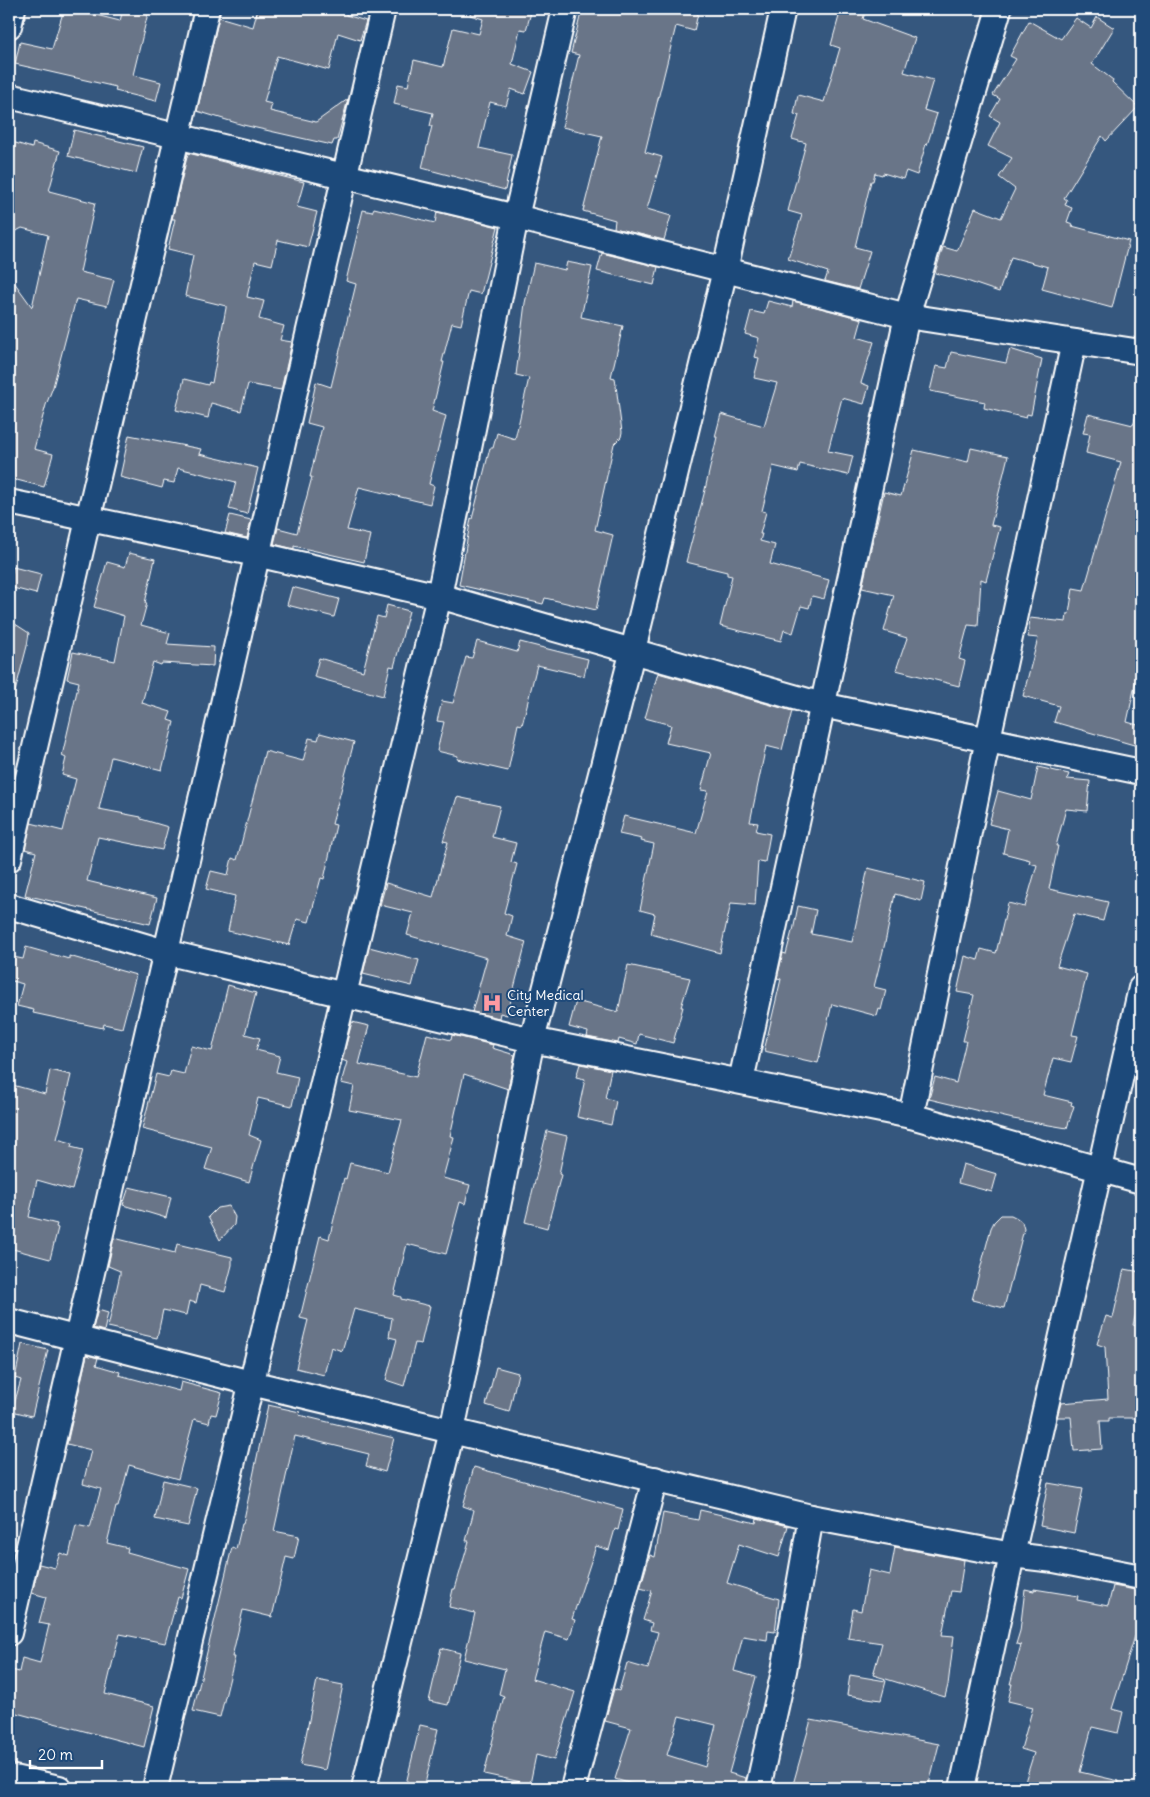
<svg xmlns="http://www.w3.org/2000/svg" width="1150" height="1797" font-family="Delius,sans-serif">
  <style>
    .building { fill: #697588; stroke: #fff; fill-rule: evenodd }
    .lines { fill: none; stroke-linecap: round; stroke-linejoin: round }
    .minor-casing { stroke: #fff; stroke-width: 28 }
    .minor { stroke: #1f4a7a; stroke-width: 24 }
    .labels { text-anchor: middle; stroke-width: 4; stroke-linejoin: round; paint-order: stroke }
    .poi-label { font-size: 14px; fill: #fff; stroke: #1f4a7a; text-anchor: start }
  </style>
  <rect width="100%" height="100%" fill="#35577e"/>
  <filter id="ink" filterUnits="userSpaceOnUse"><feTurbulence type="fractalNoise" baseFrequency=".02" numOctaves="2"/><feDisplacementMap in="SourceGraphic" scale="10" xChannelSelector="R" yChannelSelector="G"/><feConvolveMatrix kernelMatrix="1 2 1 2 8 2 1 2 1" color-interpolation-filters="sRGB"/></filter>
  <g filter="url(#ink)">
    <!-- building -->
    <g class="building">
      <path d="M64 9H72L120 21 123 9H149L133 75 161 82 156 101 115 91 116 87 15 64 20 42 52 49Z"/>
      <path d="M258 9H347L346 15 366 21 360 40 338 33 329 70 277 56 264 102 272 104 270 111 316 122 348 99 337 140H334L332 145 243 125 197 111 219 17 253 27Z"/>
      <path d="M471 9H532L526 30 520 29 512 64 533 72 525 94 511 89 506 106 490 102 479 148 512 155 505 190 422 168 432 126H430L433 113 394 104 398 84 408 86 414 60 443 67 453 28 479 34 483 19 470 15Z"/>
      <path d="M582 9 603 13 604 9H699L694 31 676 26 645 152 662 157 647 209 671 216 664 240 614 228 615 220 583 211 602 136 562 127 579 55 571 53Z"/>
      <path d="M841 9H866L863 19 915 38 904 72 933 80 924 110 937 114 927 145 926 144 917 175 906 171 903 179 883 173 882 175 875 173 873 181H871L855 247 870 251 858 289 825 281 828 272 788 259 802 215 788 211 806 143 792 139 799 115 794 114 798 95 824 102 840 48 831 45Z"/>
      <path d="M1097 17 1114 28 1092 64 1113 80 1112 82 1138 107 1106 141 1102 136 1064 198 1067 200 1065 205 1072 208 1067 222 1073 224 1072 226 1129 241 1112 308 1042 289 1048 267 1011 257 999 292 964 280 935 273 943 247 957 251 975 208 1001 218 1015 189 999 177 1012 158 988 146 1000 122 990 116 1000 99 993 95 1016 59 1010 56 1029 21 1061 39 1076 18 1091 28Z"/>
      <path d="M74 130 143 147 136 173 68 156Z"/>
      <path d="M9 141 32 148 33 143 60 151 49 191 95 203 80 272 114 280 107 306 76 299 53 387 46 405 34 449 53 454 44 487 9 478V275L32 307 48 235 22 228 9 235Z"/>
      <path d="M188 153 304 182 297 207 317 212 308 247 278 240 272 265 255 261 247 297 264 301 259 319 284 326 280 340 292 342 281 390 248 384 241 411 211 403 208 418 176 410 184 379 208 385 209 382 212 383 226 308V306L185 296 193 255 168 249 175 219H172Z"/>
      <path d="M374 208 435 223 437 212 498 227 481 294 469 291 461 325 452 323 442 362H444L432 411 446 416 429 484 434 486 430 504 359 487 347 530 370 535 364 562 294 546V549L274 544 278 528 297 533 312 477H310L322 427 307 423 312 401 316 382 331 387 356 284 346 281 363 210 372 212Z"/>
      <path d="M602 253 658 267 654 285 597 271Z"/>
      <path d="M567 262 592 267 581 317 623 326 611 377 615 378 622 432 621 437 614 444 595 530 613 535 596 610 545 598 543 604 459 585 471 518 472 519 490 448H493L497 433 515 439 529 378 516 375 525 303 534 263 565 270Z"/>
      <path d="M768 301 792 307 793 301 862 319 857 337 874 342 861 383 869 386 864 404 842 398 828 451 853 456 848 475 800 464 798 472 773 466 762 511 766 512 760 534H762L760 541 775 545 770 564 829 580 824 599 812 596 809 608 801 606 793 633 784 630 781 641 720 626 732 576 727 575V572L686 562 704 494 717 437H715L721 414 764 426 777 383 754 378 759 358 754 357 759 338 745 334 751 311 764 314Z"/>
      <path d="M1010 349 1042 359 1031 415 1027 414 1026 418 984 408 985 402 930 391 936 366 947 368 951 352 1006 363Z"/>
      <path d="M1137 411 1141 412V672L1138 671 1127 722 1141 726V747L1054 722 1059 706 1023 696 1038 638 1028 637 1030 618 1066 622 1067 614H1069L1073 588 1084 590 1121 462 1086 453 1090 434 1083 433 1088 414 1133 425Z"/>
      <path d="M129 435 201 449 199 454 258 468 247 514 229 509 236 482 178 468 174 483 164 481 162 488 120 477Z"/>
      <path d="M971 448 1008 456 991 525 1000 527 986 581 981 579 978 626 968 625 959 659 965 661 959 686 896 670 907 638 884 631 894 595 862 588 884 492 901 496 914 450 968 462Z"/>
      <path d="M230 515 251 520 247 538 225 533Z"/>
      <path d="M129 553 155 559 145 603H147L141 625 170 633 167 644 214 647 213 666 162 663 161 665 153 662 142 703 171 712 168 720 174 722 162 770 111 757 99 809 141 817V819L168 827 162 850 98 837 87 881 157 898 150 924 25 895 36 852 25 849 31 823 63 831 76 779 62 775 66 758 62 756 79 682 67 679 73 652 115 661 124 616 94 607 107 562 125 567Z"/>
      <path d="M13 567 41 574 36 594 9 587Z"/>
      <path d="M292 587 339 599 334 617 287 605Z"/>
      <path d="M387 605 409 611 394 667 390 666 383 696 314 677 319 658 363 671 377 616 384 618Z"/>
      <path d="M9 620 29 633 27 646 15 692 9 691Z"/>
      <path d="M477 641 517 652 520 642 588 659 584 676 537 665 522 725 518 724 508 771 457 759 458 756 437 751 444 722 437 721 442 701 453 703 466 657 472 658Z"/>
      <path d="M658 673 792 711 782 750 766 746 750 822 758 823 756 831 770 834 765 862 758 861 755 905 731 903 720 953 651 934 655 914 640 910 654 844 641 841 642 839 619 834 624 816 696 833 708 791 701 790 711 753 666 743 671 725 645 718Z"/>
      <path d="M320 733 354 742 332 824 336 825 324 879 321 878 309 922 297 919 289 945 228 931 235 896 206 889 211 871 228 875 232 858 237 860 265 751 303 761 309 738 318 740Z"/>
      <path d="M1038 767 1069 774 1067 779 1090 781 1087 811 1066 809 1056 846H1058L1049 889 1108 902 1103 921 1074 914 1057 966 1087 974 1072 1035 1078 1036 1071 1062 1053 1058 1043 1095 1072 1102 1071 1105 1074 1106 1067 1128 1013 1119 929 1099 935 1077 956 1083 966 1041H963L974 995 957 992 965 956 978 960 981 949 996 953 1008 903 1025 907 1037 865 1029 863 1030 860 1003 853 1008 829 989 824 998 791 1031 800Z"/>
      <path d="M457 797 500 806 492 837 516 843 511 862 517 864 504 913 512 916 507 936 526 942 507 1015 500 1013 499 1018 472 1012 487 958 407 935 413 913 380 905 386 883 433 897 448 842 443 841Z"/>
      <path d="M868 868 925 882 921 901 895 894 885 943 874 987 886 990 881 1010 879 1009 877 1016 832 1004 818 1063 764 1051 781 979 777 978 783 953 786 954 792 931H793L798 906 816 910 811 934 852 942Z"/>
      <path d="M26 947 69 959V956L136 975 122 1028 104 1024 103 1028 33 1013 34 1010 17 1006 23 984 9 980V972L13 957 23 959Z"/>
      <path d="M369 947 419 960 412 986 363 974Z"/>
      <path d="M628 965 690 978 681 1007H683L673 1043 639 1034 637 1044 619 1039 618 1043 587 1037 588 1032 569 1027 576 1001 618 1012Z"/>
      <path d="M228 985 256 993 245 1034 260 1038 256 1050 280 1056 276 1072 298 1077 292 1106 258 1098 249 1135 261 1140 249 1182 205 1169 212 1147 142 1129 156 1074 169 1077 171 1071 184 1074 191 1046 212 1051Z"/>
      <path d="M352 1022 369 1026 359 1064 416 1077 427 1034 451 1040 452 1035 493 1045 492 1048 515 1055 508 1089 464 1074 450 1136 454 1137 443 1178 470 1185 465 1204 460 1202 446 1254 407 1244 394 1295 401 1297V1299L430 1306 421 1344 415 1343 404 1386 386 1380 397 1339 389 1337 392 1318 354 1309 342 1351 331 1347 324 1375 296 1368 308 1320 300 1318 320 1236 329 1239 344 1178 346 1179 350 1163 388 1172 402 1120 349 1110 354 1086 341 1083 347 1062 342 1060Z"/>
      <path d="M580 1064 611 1070 605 1098 616 1101 611 1125 577 1117 585 1079 576 1077Z"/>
      <path d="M50 1070 71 1075 65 1100H67L57 1139 72 1143 71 1147 83 1150 72 1190 37 1180 29 1217 57 1224 56 1227 58 1228 50 1259 9 1248V1084L45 1094Z"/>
      <path d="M547 1131 567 1136 559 1174 561 1175 547 1228 525 1222Z"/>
      <path d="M963 1164 997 1174 992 1192 958 1183Z"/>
      <path d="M129 1187 171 1197 166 1218 123 1205Z"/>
      <path d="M229 1206 235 1217 234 1225 220 1240 208 1217 217 1208Z"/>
      <path d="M1001 1215H1011L1017 1218 1022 1222 1024 1229 1004 1308 972 1300 991 1228 994 1222Z"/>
      <path d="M114 1238 175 1253 177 1244 232 1257V1265L225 1292 200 1285 196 1303 189 1301 186 1315 163 1310 157 1338 108 1327 120 1274V1271L108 1266Z"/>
      <path d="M1124 1269 1141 1272V1293L1133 1325 1141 1327V1418H1109V1421H1100L1102 1449 1074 1451 1071 1417H1057L1061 1403 1108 1399 1105 1347 1097 1344 1106 1316 1113 1318Z"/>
      <path d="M98 1310 108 1313 104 1331 93 1328Z"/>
      <path d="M22 1344 48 1350 32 1416 12 1411 21 1380 15 1378Z"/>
      <path d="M87 1355 98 1358 96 1365 120 1372 119 1375 179 1391 181 1382 222 1393 216 1415 211 1414 209 1423 194 1419 178 1479 129 1465 118 1507H116L107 1543 128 1548 127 1552 189 1569 181 1598 178 1597 165 1643 120 1634 115 1652 105 1694 154 1706 144 1747 9 1711V1669L19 1672 22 1658 40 1663 49 1625 39 1623 46 1597 32 1593 39 1564 55 1568 60 1553 69 1556 76 1525 90 1528 101 1489 83 1484 91 1450 67 1444Z"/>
      <path d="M496 1367 518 1373 509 1412 486 1405Z"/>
      <path d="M268 1405 300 1412 299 1415 394 1438 385 1472 366 1466 369 1454 295 1436 274 1531 299 1536 294 1559 286 1557 272 1617 243 1610 232 1657H235L220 1717 193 1711 232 1547 236 1549 242 1524H243Z"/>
      <path d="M474 1467 623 1509 618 1530 615 1529 609 1550 596 1546 572 1619 575 1620 569 1639 545 1632 532 1679 575 1692 554 1760 536 1755 530 1784 484 1774 504 1696 499 1694 505 1669 464 1659 475 1613 449 1607 453 1589H455L469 1541H466L474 1510 463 1506Z"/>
      <path d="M163 1480 197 1488 188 1526 155 1519Z"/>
      <path d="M1048 1483 1083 1489 1074 1533 1040 1526Z"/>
      <path d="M700 1510 756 1523 757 1518 788 1526 779 1557 739 1544 727 1583 779 1599 775 1632 768 1631 767 1640 743 1636 734 1671 756 1677 729 1773 746 1778 745 1788H645L615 1779 631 1728 605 1721 614 1689 619 1691 627 1663 648 1669 658 1632 650 1630 652 1623 643 1620 652 1591 640 1588 650 1555 655 1557 663 1513 698 1520ZM679 1716 716 1725 705 1767 667 1755Z"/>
      <path d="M895 1547 964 1560 959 1592 951 1591 942 1635 954 1636 948 1685 945 1697 873 1675 882 1643 848 1638 853 1609 861 1611 869 1570 890 1575Z"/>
      <path d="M1113 1586 1141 1591V1637L1135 1636 1112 1709 1123 1712 1118 1733 1092 1727 1080 1772 1119 1781 1118 1788H1023L1034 1753 1021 1749 1033 1707 1008 1701 1012 1684H1010L1021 1645 1016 1644 1020 1631 1025 1589 1034 1591V1589L1078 1596 1077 1600 1108 1606Z"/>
      <path d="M441 1648 460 1653 448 1705 429 1701Z"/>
      <path d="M850 1675 886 1681 881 1700 847 1695Z"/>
      <path d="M317 1680 343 1685 325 1770 300 1765Z"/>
      <path d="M811 1720 939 1744 928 1788H792Z"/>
      <path d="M420 1725 438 1729 424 1788H405Z"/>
    </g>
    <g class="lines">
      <defs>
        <g id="minor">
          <path d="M9 26 13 9"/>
          <path d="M9 96 516 217 907 316 1141 352"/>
          <path d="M9 502 256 554 439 596 822 705 1141 772"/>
          <path d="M9 859 207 9"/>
          <path d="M9 906 165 952 532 1040 911 1116 1141 1181"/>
          <path d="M741 1081 907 316 999 9"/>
          <path d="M911 1116 988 739 1074 342"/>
          <path d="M9 1321 251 1383 811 1517 1012 1555 1054 1560 1141 1577"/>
          <path d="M9 1633 383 9"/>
          <path d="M9 1777 59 1788"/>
          <path d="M155 1788 439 596 516 217 565 9"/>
          <path d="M364 1788 452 1431 532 1040 633 650 725 270 783 9"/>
          <path d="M573 1788 655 1479"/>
          <path d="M758 1788 784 1671 811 1517"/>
          <path d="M962 1788 1012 1555 1141 988"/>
        </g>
      </defs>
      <!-- minor casing -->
      <use href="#minor" class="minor-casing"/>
      <!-- minor -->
      <use href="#minor" class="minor"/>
    </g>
  </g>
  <!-- icons -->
  <defs>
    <symbol id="hospital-bare" viewBox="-9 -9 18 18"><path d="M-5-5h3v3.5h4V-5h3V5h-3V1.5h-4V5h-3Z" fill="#ff9aa2" stroke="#1f4a7a" stroke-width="2.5" paint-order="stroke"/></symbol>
  </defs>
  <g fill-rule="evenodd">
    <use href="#hospital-bare" x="478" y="989" width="28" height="28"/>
  </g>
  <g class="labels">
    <!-- poi labels -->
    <g class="poi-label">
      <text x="507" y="1000">City Medical<tspan x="507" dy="16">Center</tspan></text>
    </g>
  </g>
  <!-- margin -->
  <rect width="1150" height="1797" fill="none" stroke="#1f4a7a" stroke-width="30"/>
  <rect x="15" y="15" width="1120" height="1767" fill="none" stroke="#fff" stroke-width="2" filter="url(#ink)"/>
  <!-- scale -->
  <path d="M30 1760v8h72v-8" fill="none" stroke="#ffffff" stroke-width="2.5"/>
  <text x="38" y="1760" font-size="15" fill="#ffffff" stroke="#1f4a7a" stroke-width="4" paint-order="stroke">20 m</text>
</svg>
